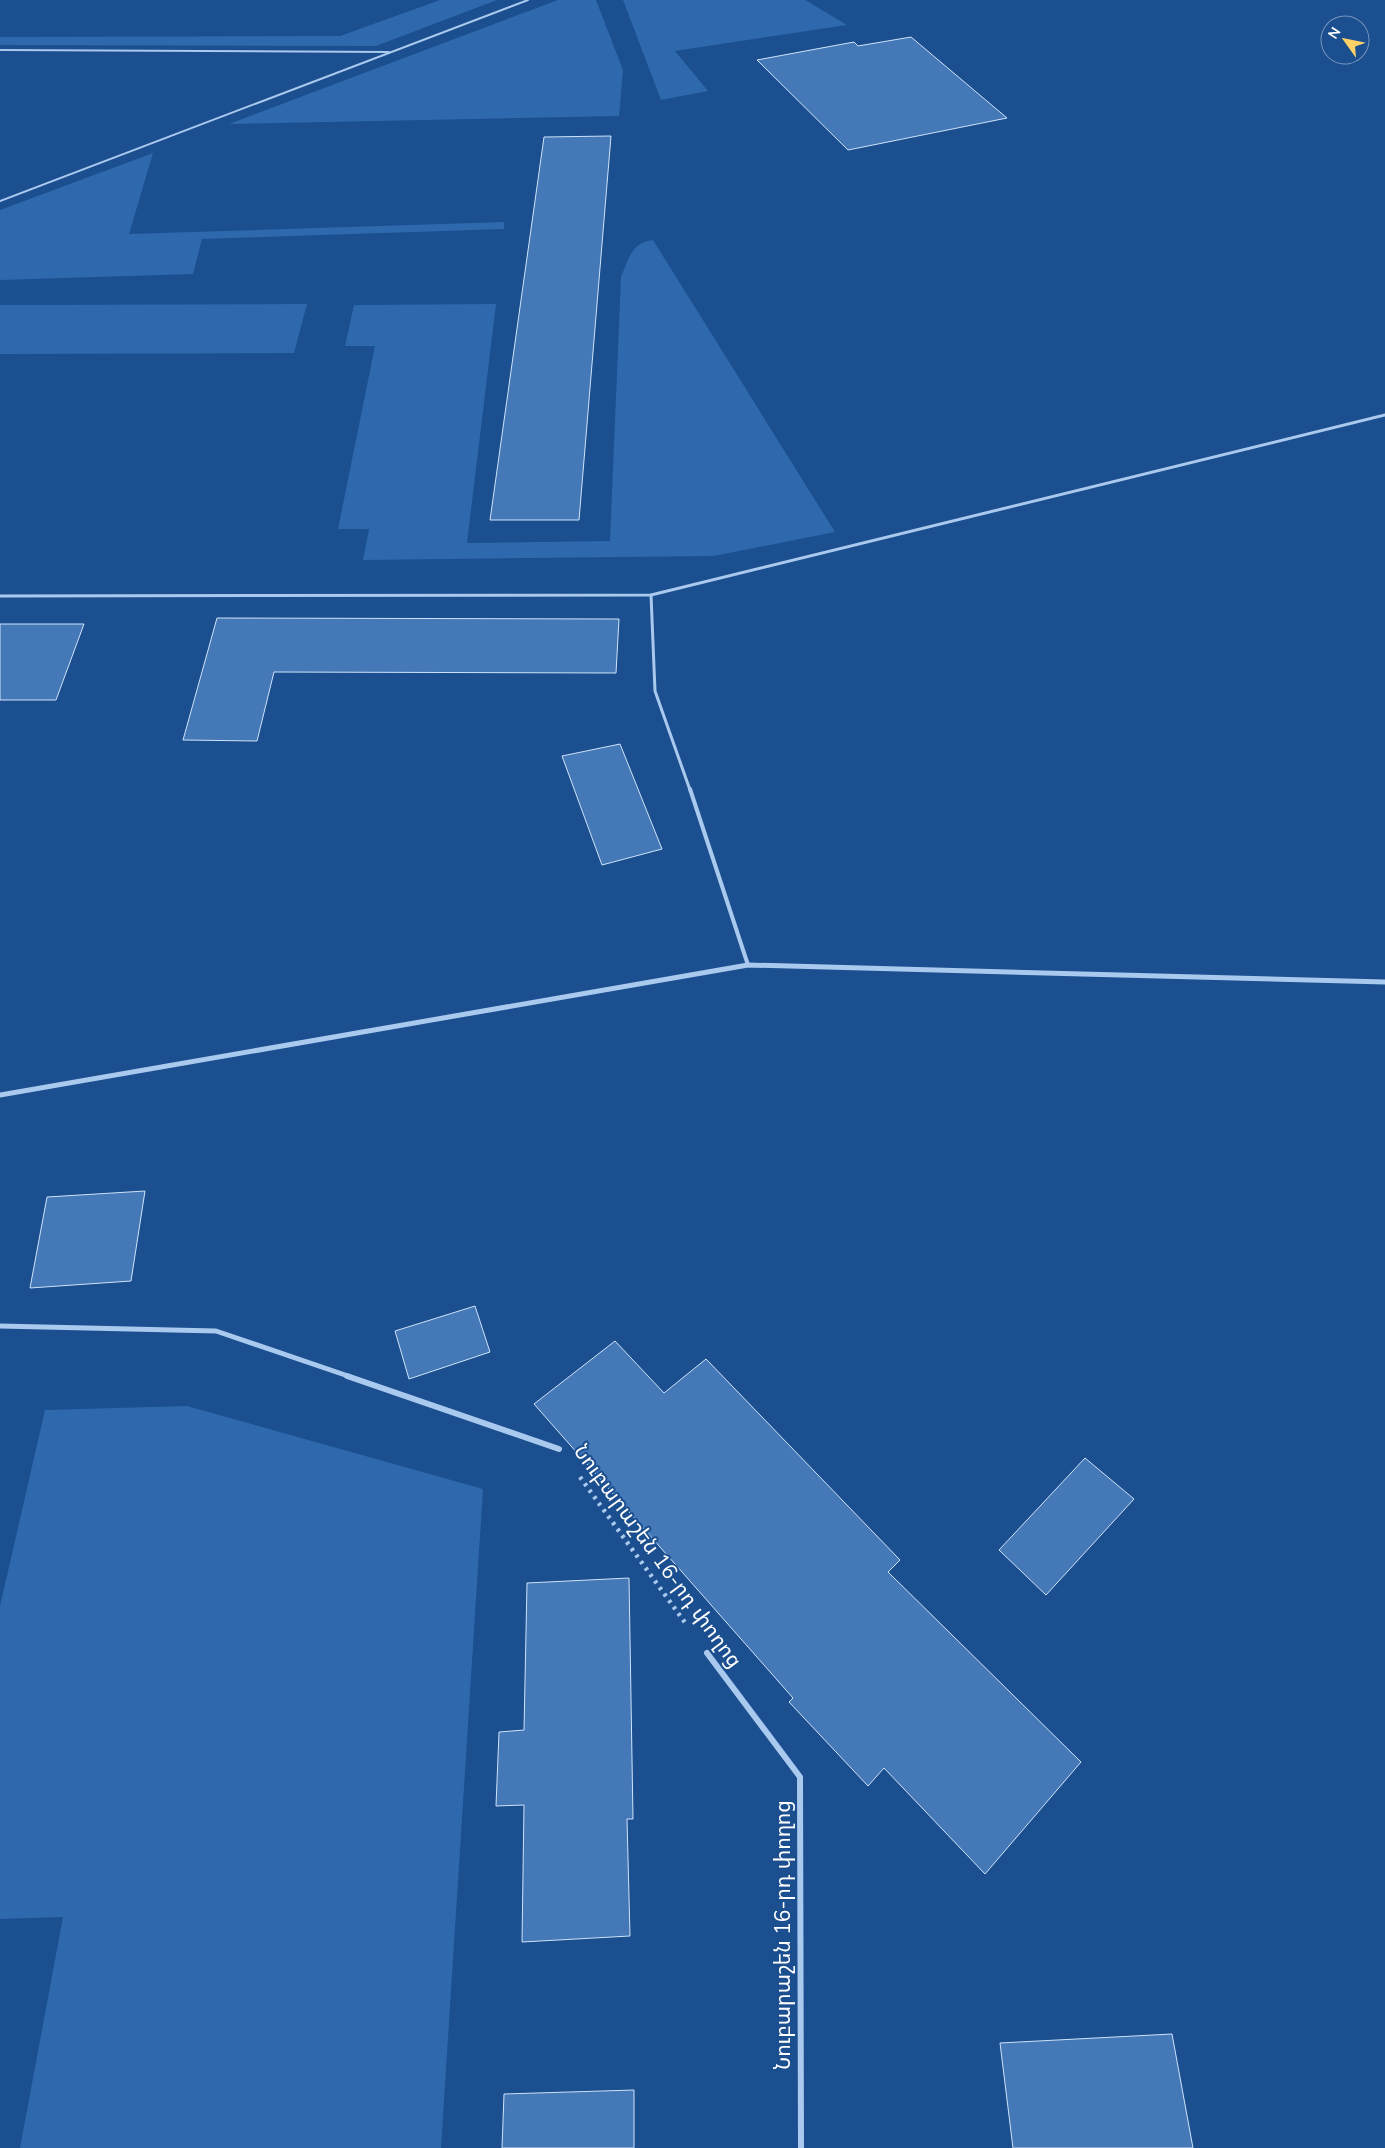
<svg xmlns="http://www.w3.org/2000/svg" width="1385" height="2148" font-family="'Nunito Sans','Noto Sans Armenian',sans-serif">
  <style>
    .green { fill: #2e69ad }
    .building { fill: #4478b7; stroke: #cfe3fa }
    .lines { fill: none; stroke-linecap: round; stroke-linejoin: round }
    .path { stroke: #a9c9ee; stroke-width: 4.5; stroke-dasharray: 3 5; stroke-linecap: butt }
    .service-far2 { stroke: #a9c9ee; stroke-width: 2 }
    .service-far1 { stroke: #a9c9ee; stroke-width: 3 }
    .service { stroke: #a9c9ee; stroke-width: 4 }
    .minor-far1 { stroke: #a9c9ee; stroke-width: 5 }
    .minor { stroke: #a9c9ee; stroke-width: 6 }
    .labels { text-anchor: middle; stroke-width: 4; stroke-linejoin: round; paint-order: stroke }
    .near-street-label { font-size: 21px; fill: #fff; stroke: #1b4f8f }
  </style>
  <rect width="100%" height="100%" fill="#1b4f8f"/>
  <!-- green -->
  <g class="green">
    <path d="M440 0H497L376 46 0 45V37L340 36Z"/>
    <path d="M558 0H596L623 70 619 116 229 124Z"/>
    <path d="M623 0H805L847 25 675 51 708 91 661 100Z"/>
    <path d="M153 153 129 234 504 222V229L202 239 193 274 0 280V210Z"/>
    <path d="M653 240 835 532 714 556 363 560 369 529H338L375 346H345L354 305 496 304 467 543 610 541 621 277C629 258 631 243 653 240Z"/>
    <path d="M307 304 294 353 0 354V305Z"/>
    <path d="M187 1406 483 1489 441 2148H20L63 1917 0 1919V1606L45 1410Z"/>
  </g>
  <!-- building -->
  <g class="building">
    <path d="M911 37 1007 118 848 150 757 60 854 42 858 46Z"/>
    <path d="M611 136 579 520H490L544 137Z"/>
    <path d="M217 618 619 619 616 673 274 672 257 741 183 740Z"/>
    <path d="M0 624H84L56 700H0Z"/>
    <path d="M620 744 662 849 602 865 562 756Z"/>
    <path d="M145 1191 131 1281 30 1288 47 1197Z"/>
    <path d="M475 1306 490 1352 409 1379 395 1331Z"/>
    <path d="M615 1341 664 1393 706 1359 900 1560 888 1572 1081 1762 985 1874 884 1768 868 1786 789 1702 793 1698 534 1404Z"/>
    <path d="M1085 1458 1134 1499 1046 1595 999 1550Z"/>
    <path d="M629 1578 633 1819H627L630 1936 522 1942 524 1805 496 1806 499 1732 524 1730 527 1583Z"/>
    <path d="M1172 2034 1193 2148H1013L1000 2043Z"/>
    <path d="M634 2090V2148H502L504 2094Z"/>
  </g>
  <g class="lines">
    <!-- path -->
    <path class="path" d="M580 1477 686 1624"/>
    <!-- service-far2 -->
    <g class="service-far2">
      <path d="M0 50 389 52"/>
      <path d="M0 201 528 0"/>
    </g>
    <!-- service-far1 -->
    <g class="service-far1">
      <path d="M651 595 655 691 690 790"/>
      <path d="M0 596 651 595 1385 415"/>
    </g>
    <!-- service -->
    <path class="service" d="M690 789 748 965"/>
    <!-- minor-far1 -->
    <g class="minor-far1">
      <path d="M0 1095 748 965 1385 982"/>
      <path d="M0 1326 216 1331 351 1377"/>
    </g>
    <!-- minor -->
    <g class="minor">
      <path d="M347 1376 559 1449"/>
      <path d="M707 1653 800 1777 801 2148"/>
    </g>
  </g>
  <g class="labels">
    <!-- near-street labels -->
    <g class="near-street-label">
      <text transform="translate(658 1556) rotate(54)" y="7">Նուբարաշեն 16-րդ փողոց</text>
      <text transform="translate(783 1935) rotate(-90)" y="7">Նուբարաշեն 16-րդ փողոց</text>
    </g>
  </g>
  <!-- north arrow -->
  <g transform="translate(1345 40) rotate(303)"><circle r="24" fill="#1b4f8f" stroke="#7695bc"/>
  <path d="M0-4L9 19L0 12L-9 19Z" fill="#ffd166"/>
  <text y="-8" font-size="14" font-weight="bold" text-anchor="middle" fill="#ffffff">N</text>
  </g>
</svg>
